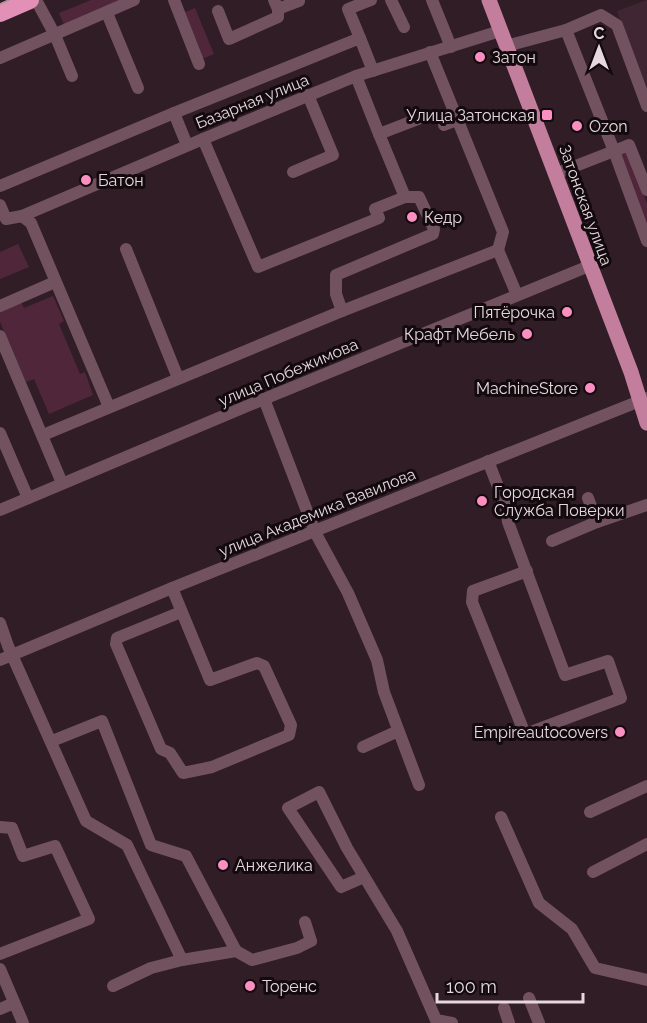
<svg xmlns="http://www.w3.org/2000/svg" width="647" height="1023" font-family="Raleway,sans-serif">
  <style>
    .built { fill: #3f2632 }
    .green { fill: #50263a }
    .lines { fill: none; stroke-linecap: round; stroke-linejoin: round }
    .minor { stroke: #735260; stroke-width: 12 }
    .major { stroke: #c37e9d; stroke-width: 15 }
    .highway { stroke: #e290b5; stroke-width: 18 }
    .tram { stroke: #a3939a; stroke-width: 1.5 }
    .poi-dot { fill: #fc8fc2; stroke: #130a0e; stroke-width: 2 }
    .labels { text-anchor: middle; stroke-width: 6; stroke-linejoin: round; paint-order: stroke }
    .poi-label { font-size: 16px; fill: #e6d8de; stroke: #130a0e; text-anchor: start }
    .street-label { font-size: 16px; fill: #e6d8de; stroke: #130a0e }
  </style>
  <rect width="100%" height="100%" fill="#311d26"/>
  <!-- built -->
  <path class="built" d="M647 0V93L617 11Z"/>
  <!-- green -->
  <g class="green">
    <path d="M91 0H129L65 27 59 13Z"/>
    <path d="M195 8 214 54 202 59 183 13Z"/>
    <path d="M626 149 647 203V227L618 153Z"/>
    <path d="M18 244 29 267 0 279V252Z"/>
    <path d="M53 296 64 321 59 324 80 374 85 372 93 395 49 414 34 379 26 382 0 322V310L20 301 24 308Z"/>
  </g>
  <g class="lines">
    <!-- minor -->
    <g class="minor">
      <path d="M36 0 55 35 72 76"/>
      <path d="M174 0 199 64"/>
      <path d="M391 0 404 27"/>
      <path d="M432 0 451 47"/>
      <path d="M278 9 299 1"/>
      <path d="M218 11 229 39 278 17V9L274 0"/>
      <path d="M107 13 138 88"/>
      <path d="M360 38 348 9 371 0"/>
      <path d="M506 46 566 30 601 15 617 25 647 106"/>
      <path d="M430 52 503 232 498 250"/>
      <path d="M0 58 134 0"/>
      <path d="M356 76 379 134 426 116"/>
      <path d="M174 113 187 145"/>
      <path d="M444 125 459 119"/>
      <path d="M379 134 405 197"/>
      <path d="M203 139 258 267 379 218 375 209 405 197H419L434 229 433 234 336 275V294L342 311"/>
      <path d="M293 172 333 155 308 95"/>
      <path d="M555 174 614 151 566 30"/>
      <path d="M0 186 174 113 360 38 373 71"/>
      <path d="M647 190 629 145 614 151 647 241"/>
      <path d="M0 205 6 219 22 216 203 139 356 76 500 31"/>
      <path d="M22 216 31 223 109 407"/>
      <path d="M126 249 178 378"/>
      <path d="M0 306 55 282"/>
      <path d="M0 336 62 483"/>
      <path d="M264 399 315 532 348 593 377 660 384 692 419 785"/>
      <path d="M0 433 28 498"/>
      <path d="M43 435 342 311 498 250 517 295"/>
      <path d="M488 461 506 507 508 522 565 675 608 661 621 698 525 734 472 602 473 591 527 571"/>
      <path d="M588 498 597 522"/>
      <path d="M0 510 264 399 589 266"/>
      <path d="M552 541 597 522 647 505"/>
      <path d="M172 588 210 680 257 663 264 666 291 725 289 735 212 767 183 773 170 753 161 749 116 644 117 638 181 612"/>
      <path d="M0 623 8 646 86 821 127 845 182 960 236 951 186 856 151 845 102 721 52 741"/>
      <path d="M0 660 172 588 647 398"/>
      <path d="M363 747 398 731"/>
      <path d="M590 812 647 786"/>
      <path d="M501 817 539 903 572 929 595 968 647 980"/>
      <path d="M0 827 12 828 23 856 55 846 89 919 0 954"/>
      <path d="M593 872 647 844"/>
      <path d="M364 877 341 887 288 808 319 792 347 848 397 931 436 1020 452 1023"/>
      <path d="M236 951 252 960 297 948 311 941 305 922"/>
      <path d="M0 969 23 1023"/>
      <path d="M113 986 151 968 182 960"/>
      <path d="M529 998 539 1023"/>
      <path d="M504 1008 509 1023"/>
      <path d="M0 1009 14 1003"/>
    </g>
    <!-- major -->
    <path class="major" d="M489 0 631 372 647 423"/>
    <!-- highway -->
    <path class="highway" d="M0 13 30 0"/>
    <!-- tram -->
    <path class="tram" d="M0 4 9 0"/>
  </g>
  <!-- markers -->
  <g class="poi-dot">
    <circle cx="480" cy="57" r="6"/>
    <rect x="541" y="109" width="12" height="12" rx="3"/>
    <circle cx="577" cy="126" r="6"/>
    <circle cx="86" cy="180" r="6"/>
    <circle cx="412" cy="217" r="6"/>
    <circle cx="567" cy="312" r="6"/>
    <circle cx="527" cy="334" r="6"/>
    <circle cx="590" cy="388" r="6"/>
    <circle cx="482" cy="501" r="6"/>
    <circle cx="620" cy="732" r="6"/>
    <circle cx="223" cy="865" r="6"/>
    <circle cx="250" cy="986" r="6"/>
  </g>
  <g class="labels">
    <!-- poi labels -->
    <g class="poi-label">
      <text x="492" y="63">Затон</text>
      <text x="535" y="121" text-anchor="end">Улица Затонская</text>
      <text x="589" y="132">Ozon</text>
      <text x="98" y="186">Батон</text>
      <text x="424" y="223">Кедр</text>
      <text x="555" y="318" text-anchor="end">Пятёрочка</text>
      <text x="515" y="340" text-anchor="end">Крафт Мебель</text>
      <text x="578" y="394" text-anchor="end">MachineStore</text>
      <text x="494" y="498">Городская<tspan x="494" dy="18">Служба Поверки</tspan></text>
      <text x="608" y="738" text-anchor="end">Empireautocovers</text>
      <text x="235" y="871">Анжелика</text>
      <text x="262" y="992">Торенс</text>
    </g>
    <!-- street labels -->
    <g class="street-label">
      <text transform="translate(252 101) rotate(-22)" y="6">Базарная улица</text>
      <text transform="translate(586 205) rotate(70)" y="6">Затонская улица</text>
      <text transform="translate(288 372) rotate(-23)" y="6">улица Побежимова</text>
      <text transform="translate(317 512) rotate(-22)" y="6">улица Академика Вавилова</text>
    </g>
  </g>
  <!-- north arrow -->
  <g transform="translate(599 48)" stroke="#130a0e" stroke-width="4.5" paint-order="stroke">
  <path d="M0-4.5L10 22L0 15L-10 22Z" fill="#e6d8de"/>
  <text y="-9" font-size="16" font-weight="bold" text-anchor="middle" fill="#e6d8de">С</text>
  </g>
  <!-- scale -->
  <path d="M437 993v9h146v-9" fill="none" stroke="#e6d8de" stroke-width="3"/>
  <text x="446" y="993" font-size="18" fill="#e6d8de" stroke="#130a0e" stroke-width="4.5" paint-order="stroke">100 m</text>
</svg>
